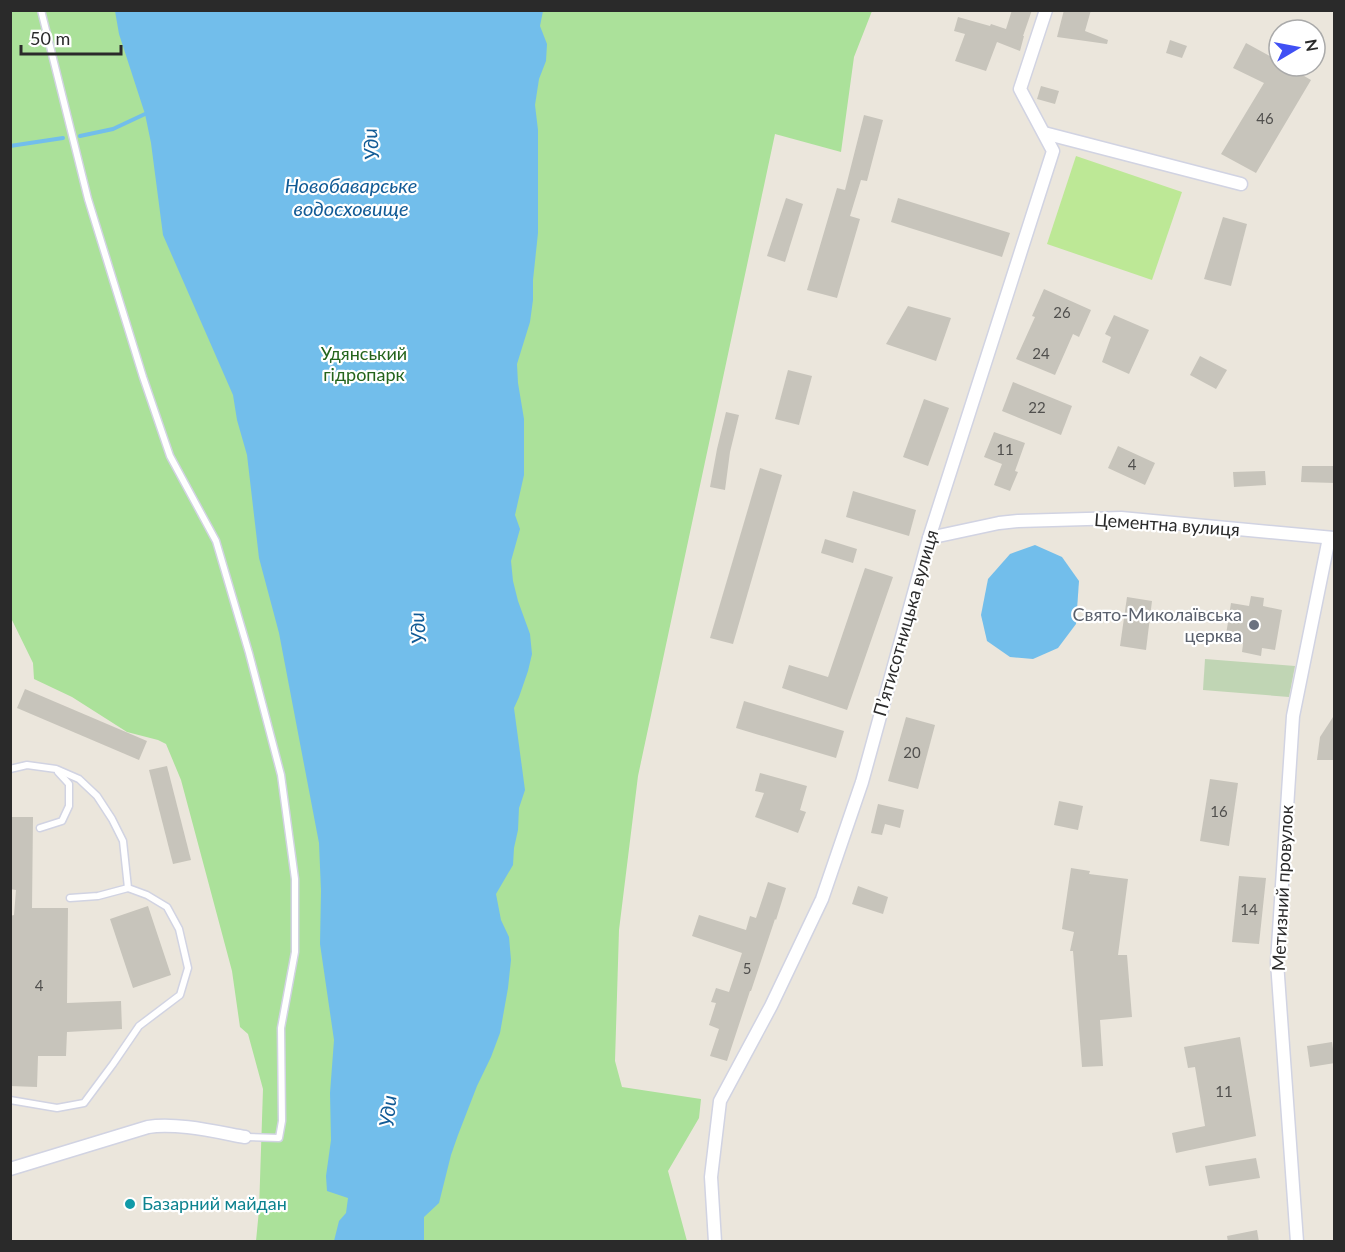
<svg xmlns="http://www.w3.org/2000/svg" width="1345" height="1252" font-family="Lato,sans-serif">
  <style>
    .green { fill: #abe19a }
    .cemetery { fill: #c0d5b4 }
    .pitch { fill: #bde896 }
    .water { fill: #72beeb }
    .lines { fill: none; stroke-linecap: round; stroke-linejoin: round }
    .stream { stroke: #72beeb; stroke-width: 4 }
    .building { fill: #c7c4bb }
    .service-casing { stroke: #d1d3e2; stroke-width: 9 }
    .minor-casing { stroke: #d1d3e2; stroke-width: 15 }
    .service { stroke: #fff; stroke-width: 6 }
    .minor { stroke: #fff; stroke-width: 12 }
    .worship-dot { fill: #6b7280; stroke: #fff; stroke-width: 2 }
    .culture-dot { fill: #0f9aa8; stroke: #fff; stroke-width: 2 }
    .labels { text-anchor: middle; stroke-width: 4.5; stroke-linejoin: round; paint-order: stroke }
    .number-label { font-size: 15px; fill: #51504e }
    .park-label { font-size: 18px; fill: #24641c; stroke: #fff }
    .street-label { font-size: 18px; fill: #2a2a2a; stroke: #fff }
    .worship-label { font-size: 18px; fill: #5b616d; stroke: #fff; text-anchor: end }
    .culture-label { font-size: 18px; fill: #0d838f; stroke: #fff; text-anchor: start }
    .water-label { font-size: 20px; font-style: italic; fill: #115b96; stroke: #fff }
  </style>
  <rect width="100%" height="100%" fill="#ebe6dc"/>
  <!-- green -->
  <path class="green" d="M11 11H872L854 57 841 152 775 134 638 776 619 930 615 1061 622 1087 701 1099 699 1118 668 1171 687 1241H256L259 1210 263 1089 248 1034 240 1027 232 971 181 780 166 744 158 740 127 732 72 697 34 679 33 663 11 618Z"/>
  <!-- cemetery -->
  <path class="cemetery" d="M1205 659 1295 666 1289 697 1203 690Z"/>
  <!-- pitch -->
  <path class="pitch" d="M1076 156 1182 192 1152 280 1047 244Z"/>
  <!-- water -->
  <g class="water">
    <path d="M115 11H543L540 26 547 44 546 61 539 79 535 105 538 130V233L533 280V300L530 322 517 364 518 383 524 419V475L515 515 520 529 511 561 513 581 518 601 530 634 532 654 528 671 519 697 514 708 525 790 519 808 518 830 514 848 513 865 496 894 501 920 509 937 511 960 508 988 500 1033 491 1057 477 1086 458 1135 451 1155 439 1203 424 1217V1241H334L339 1221 346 1213 348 1198 327 1191 326 1176 331 1140 330 1093 334 1040 320 944 321 891 319 843 279 633 259 558 247 455 237 420 233 395 163 235 151 143 145 114 119 34Z"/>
    <path d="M1035 545 1062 557 1079 581 1076 624 1058 648 1033 659 1010 657 987 641 981 615 988 579 1010 554Z"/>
  </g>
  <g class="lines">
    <!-- stream -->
    <g class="stream">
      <path d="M80 136 113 129 145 114"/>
      <path d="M10 146 63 138"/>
    </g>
  </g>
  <!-- building -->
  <g class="building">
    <path d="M1012 10H1032L1023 36H1024L1020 51 997 42 986 71 955 61 965 34 954 31 958 17 990 26 991 24 1006 29Z"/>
    <path d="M1064 10H1091L1085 31 1108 40 1107 44 1057 37Z"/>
    <path d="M1170 40 1187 46 1182 58 1166 53Z"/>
    <path d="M1246 43 1279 61V66H1287L1311 80 1256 173 1221 154 1264 83 1233 68Z"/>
    <path d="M1041 86 1059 91 1055 104 1037 99Z"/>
    <path d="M864 115 883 120 867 181 861 180 850 216 860 219 837 298 807 290 837 188 845 190Z"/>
    <path d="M786 198 803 204 785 262 767 256Z"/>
    <path d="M898 198 1010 233 1002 257 891 222Z"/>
    <path d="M1223 217 1247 224 1231 286 1204 279Z"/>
    <path d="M1044 289 1091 310 1079 337 1073 334 1055 375 1016 359 1035 317 1032 316Z"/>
    <path d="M908 306 951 318 936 361 886 344Z"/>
    <path d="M1114 315 1149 330 1129 374 1102 362 1111 337 1105 334Z"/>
    <path d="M1200 356 1227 370 1216 389 1190 375Z"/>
    <path d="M788 370 812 376 799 425 775 419Z"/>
    <path d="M1013 382 1072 406 1061 435 1002 411Z"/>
    <path d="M924 399 949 408 928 466 903 457Z"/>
    <path d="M726 412 739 415 730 452 725 490 710 487 717 449Z"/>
    <path d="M994 432 1025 443 1015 471 1018 472 1010 491 994 485 1002 464 984 457Z"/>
    <path d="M1118 446 1155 463 1145 485 1108 468Z"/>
    <path d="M1302 466H1335V483L1301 482Z"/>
    <path d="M760 468 782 475 733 644 710 638Z"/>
    <path d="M1265 471 1266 485 1234 487 1233 472Z"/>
    <path d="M853 491 916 510 909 536 846 517Z"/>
    <path d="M825 539 857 549 853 563 821 553Z"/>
    <path d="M865 568 893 577 847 710 782 688 789 665 828 677Z"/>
    <path d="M1251 596 1264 598 1263 606 1282 610 1275 650 1262 648 1261 656 1242 652 1243 644 1225 641 1231 603 1249 606Z"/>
    <path d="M1127 597 1152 601 1146 650 1120 646Z"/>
    <path d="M25 689 147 741 139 760 17 708Z"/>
    <path d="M744 701 844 731 836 758 736 728Z"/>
    <path d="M1335 714V760H1317L1320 737Z"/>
    <path d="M906 717 935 725 918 789 888 781Z"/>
    <path d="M167 766 191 860 173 864 149 770Z"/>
    <path d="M760 773 807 786 800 810 806 812 798 833 755 817 764 793 755 791Z"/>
    <path d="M1210 779 1238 783 1229 846 1200 841Z"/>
    <path d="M1059 801 1083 806 1078 830 1054 825Z"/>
    <path d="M878 804 904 810 900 828 885 824 882 835 871 833Z"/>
    <path d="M10 817H33L32 908H68L67 1003 121 1001 122 1029 67 1032 66 1056H38L37 1087 10 1086V916L14 915 16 890 10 889Z"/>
    <path d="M1071 868 1090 871 1089 874 1128 879 1118 955H1127L1132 1017 1100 1020 1103 1066 1082 1067 1073 951H1070L1074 932 1062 929Z"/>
    <path d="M1239 876 1266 878 1259 944 1232 942Z"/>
    <path d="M768 882 786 888 776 920 775 919 751 991H750L727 1061 710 1056 719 1029 709 1025 716 1003 711 1002 716 988 729 992 742 953 692 936 699 915 746 930 750 916 756 918Z"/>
    <path d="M858 886 888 897 883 914 852 904Z"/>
    <path d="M148 906 171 975 133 988 110 919Z"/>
    <path d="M1240 1037 1256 1136 1176 1153 1172 1133 1205 1126 1195 1067 1188 1068 1184 1047Z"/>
    <path d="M1332 1042 1335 1063 1310 1067 1307 1046Z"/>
    <path d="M1256 1158 1260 1178 1209 1186 1205 1166Z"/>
    <path d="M1257 1230 1259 1242H1228L1227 1236Z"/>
  </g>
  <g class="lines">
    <defs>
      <g id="service">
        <path d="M41 10 88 199 143 377 170 456 216 541 249 653 281 775 295 879V952L281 1028 282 1121 279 1138 245 1137"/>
        <path d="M10 769 27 765 56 769 79 779 97 796 112 819 123 841 128 888 147 895 167 907 179 929 188 968 180 995 139 1026 113 1064 84 1103 57 1108 10 1100"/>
        <path d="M40 828 62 821 69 806V784L58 772"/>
        <path d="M70 898 98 896 128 888"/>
      </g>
      <g id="minor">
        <path d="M1044 133 1241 184"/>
        <path d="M929 538 999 523 1018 521 1121 518 1334 538"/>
        <path d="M10 1169 148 1127C175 1122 217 1132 245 1137"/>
        <path d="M715 1242 711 1177 720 1101 771 1006 822 899 862 782 929 538 1053 151 1020 89 1046 10"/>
        <path d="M1297 1242 1277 962 1293 716 1329 538"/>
      </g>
    </defs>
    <!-- service casing -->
    <use href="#service" class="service-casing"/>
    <!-- minor casing -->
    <use href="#minor" class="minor-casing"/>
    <!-- service -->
    <use href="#service" class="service"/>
    <!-- minor -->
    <use href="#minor" class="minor"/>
  </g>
  <!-- markers -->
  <circle class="worship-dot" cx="1254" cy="625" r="6"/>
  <circle class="culture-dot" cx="130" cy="1204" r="6"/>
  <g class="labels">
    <!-- number labels -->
    <g class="number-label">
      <text x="1265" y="124">46</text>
      <text x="1062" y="318">26</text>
      <text x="1041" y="359">24</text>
      <text x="1037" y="413">22</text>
      <text x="1005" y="455">11</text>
      <text x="1132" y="470">4</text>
      <text x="912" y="758">20</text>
      <text x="1219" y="817">16</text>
      <text x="1249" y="915">14</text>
      <text x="747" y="974">5</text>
      <text x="39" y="991">4</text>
      <text x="1224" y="1097">11</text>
    </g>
    <!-- park labels -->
    <g class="park-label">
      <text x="364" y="360">Удянський<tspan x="364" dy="21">гідропарк</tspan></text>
    </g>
    <!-- street labels -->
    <g class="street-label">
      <text transform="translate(1167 525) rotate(4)" y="6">Цементна вулиця</text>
      <text transform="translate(906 623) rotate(-74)" y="6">П’ятисотницька вулиця</text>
      <text transform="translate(1283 888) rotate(-87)" y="6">Метизний провулок</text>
    </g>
    <!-- worship labels -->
    <g class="worship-label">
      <text x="1242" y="621">Свято-Миколаївська<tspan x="1242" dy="21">церква</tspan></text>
    </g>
    <!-- culture labels -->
    <g class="culture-label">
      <text x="142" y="1210">Базарний майдан</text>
    </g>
    <!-- water labels -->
    <g class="water-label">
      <text transform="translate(371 144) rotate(-95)" y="7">Уди</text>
      <text x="351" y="193">Новобаварське<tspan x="351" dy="23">водосховище</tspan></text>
      <text transform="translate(418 628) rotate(-95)" y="7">Уди</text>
      <text transform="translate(388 1111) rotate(-84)" y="7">Уди</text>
    </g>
  </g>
  <!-- border -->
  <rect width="1345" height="1252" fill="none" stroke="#2a2a2a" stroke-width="24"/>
  <!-- north arrow -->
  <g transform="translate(1297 48) rotate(80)"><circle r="28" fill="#ffffff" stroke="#aaaaaa" stroke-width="1.5"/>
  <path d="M0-4.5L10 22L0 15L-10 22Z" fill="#4050f4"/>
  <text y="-9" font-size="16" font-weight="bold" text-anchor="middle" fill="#2a2a2a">N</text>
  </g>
  <!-- scale -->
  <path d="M21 45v9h100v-9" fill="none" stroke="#2a2a2a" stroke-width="3"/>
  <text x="30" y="45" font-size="18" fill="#2a2a2a" stroke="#ffffff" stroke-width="4.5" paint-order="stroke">50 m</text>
</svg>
